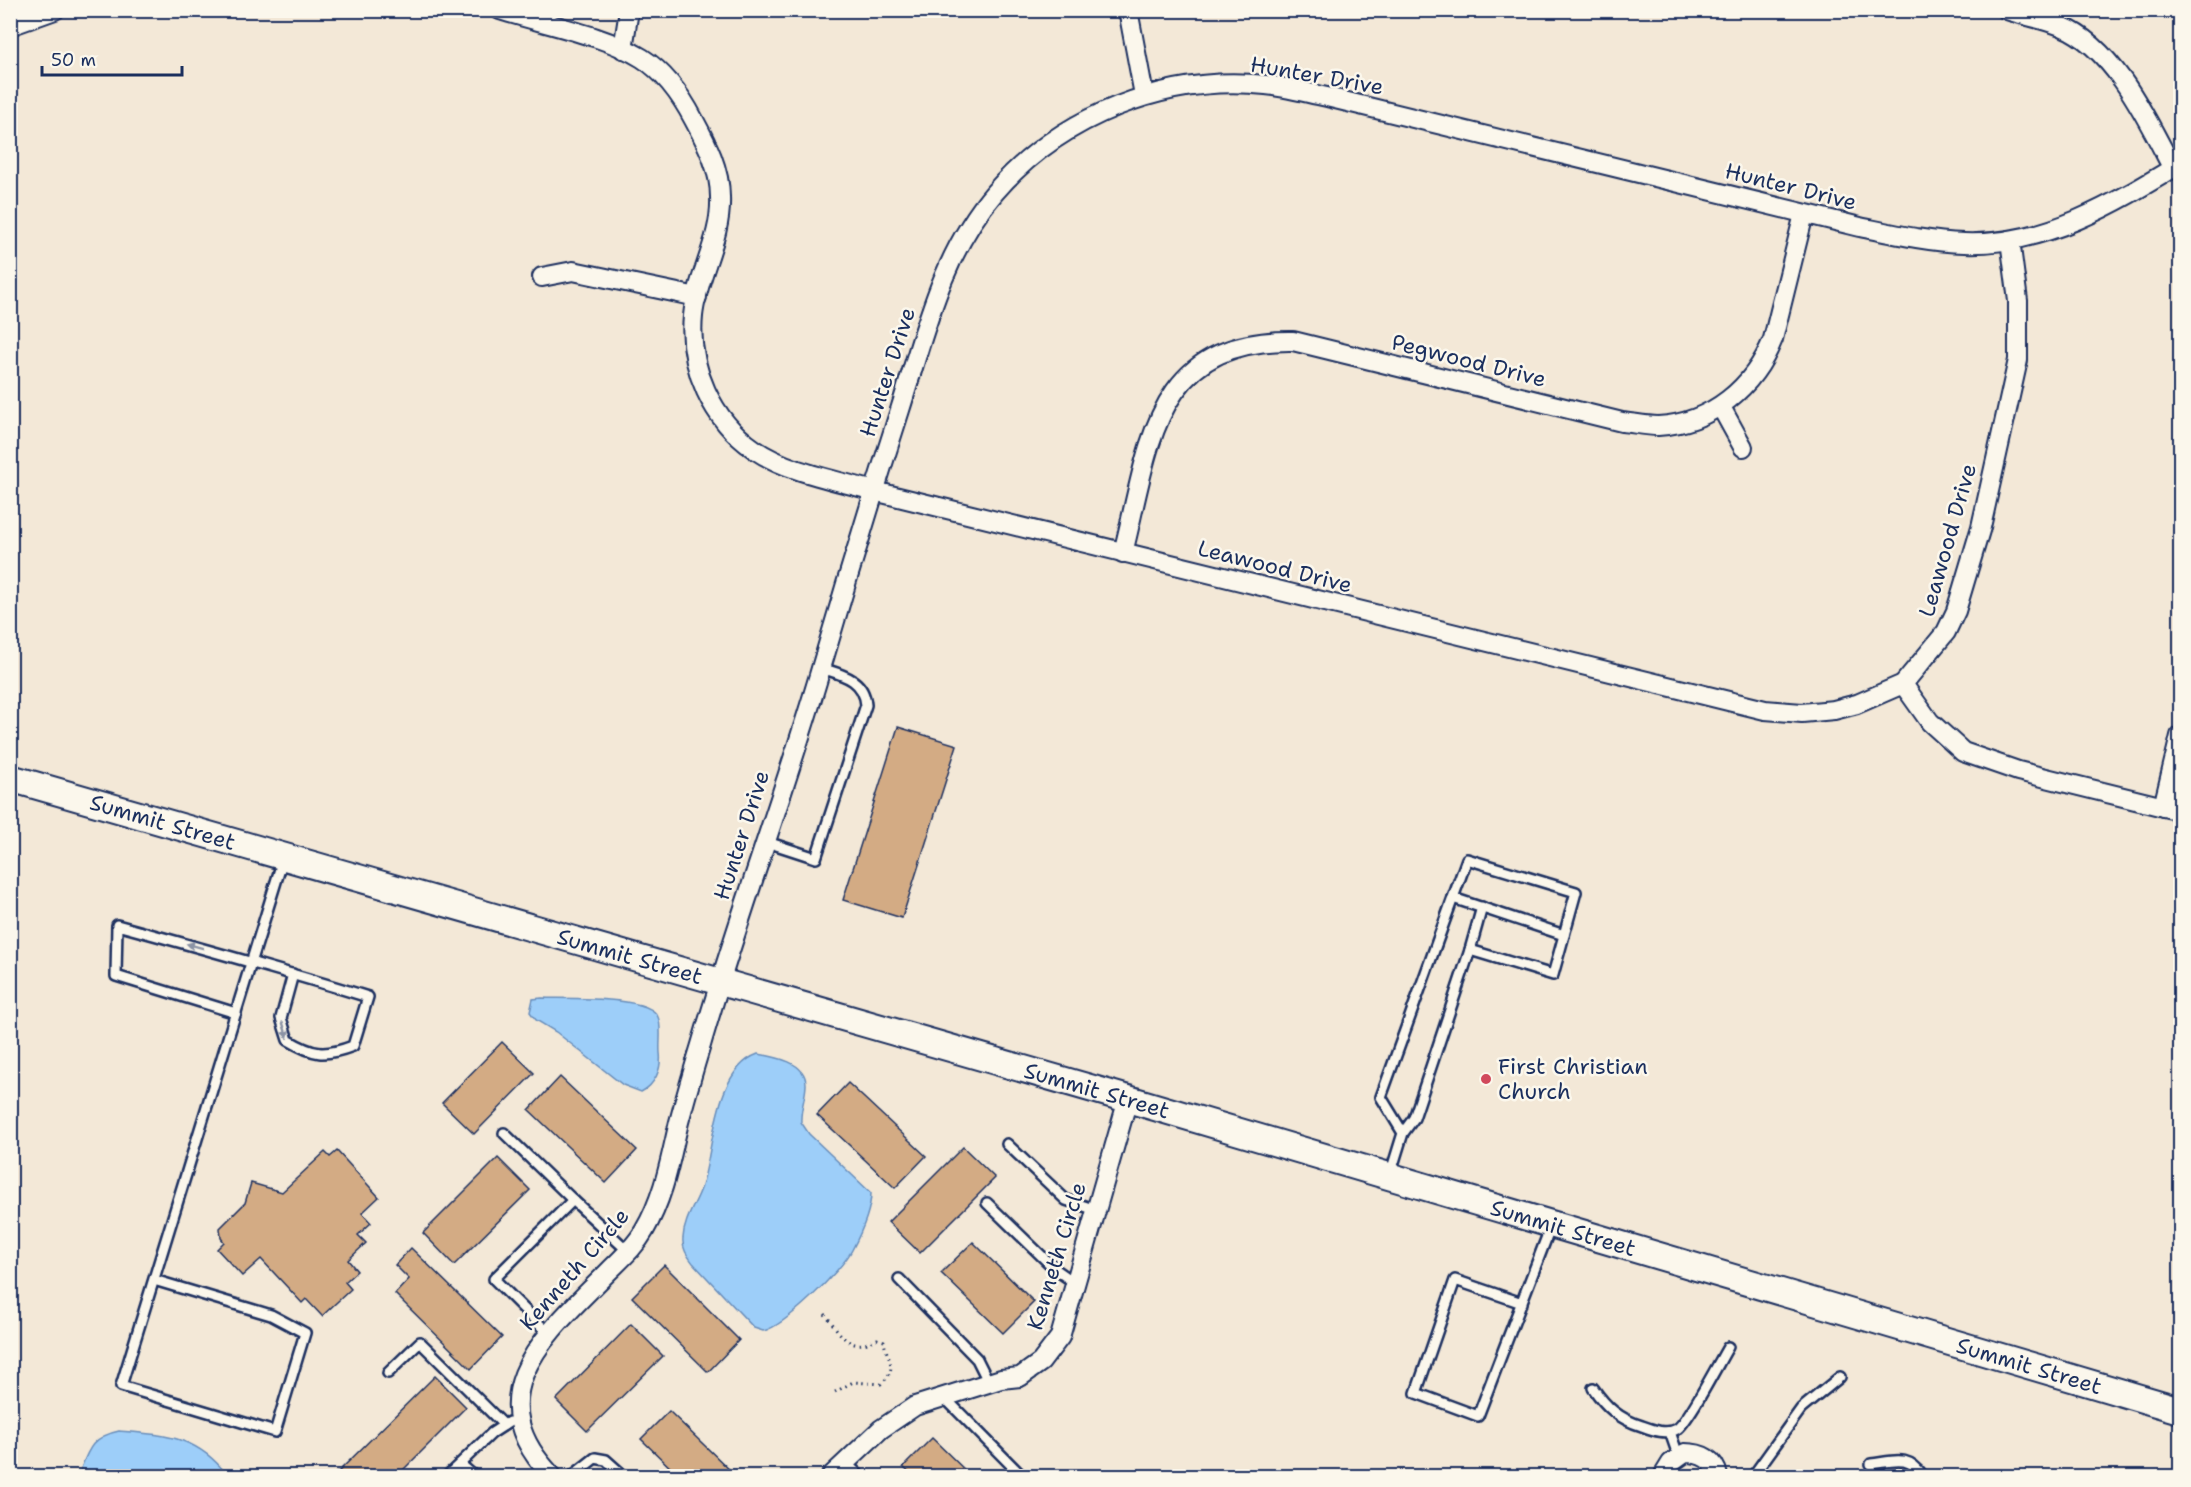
<svg xmlns="http://www.w3.org/2000/svg" width="2191" height="1487" font-family="'Shantell Sans',sans-serif">
  <style>
    .water { fill: #9dcef9; stroke: #698ebb; stroke-width: 1.5 }
    .building { fill: #d3ab84; stroke: #1b2f5e; stroke-width: 1.5 }
    .lines { fill: none; stroke-linecap: round; stroke-linejoin: round }
    .service-casing { stroke: #1b2f5e; stroke-width: 14 }
    .minor-casing { stroke: #1b2f5e; stroke-width: 22 }
    .secondary-casing { stroke: #1b2f5e; stroke-width: 30 }
    .path { stroke: #1b2f5e; stroke-width: 3; stroke-dasharray: 1.5 4.5; stroke-linecap: butt }
    .service { stroke: #fbf7ec; stroke-width: 9 }
    .minor { stroke: #fbf7ec; stroke-width: 18 }
    .secondary { stroke: #fbf7ec; stroke-width: 26 }
    .oneway { fill: #8b93a5 }
    .poi-dot { fill: #d1495b; stroke: #fbf7ec; stroke-width: 2 }
    .labels { text-anchor: middle; stroke-width: 5; stroke-linejoin: round; paint-order: stroke }
    .street-label { font-size: 22px; fill: #1b2f5e; stroke: #fbf7ec }
    .poi-label { font-size: 22px; fill: #1b2f5e; stroke: #fbf7ec; text-anchor: start }
  </style>
  <rect width="100%" height="100%" fill="#f3e8d7"/>
  <filter id="ink" filterUnits="userSpaceOnUse"><feTurbulence type="fractalNoise" baseFrequency=".0167" numOctaves="2"/><feDisplacementMap in="SourceGraphic" scale="12" xChannelSelector="R" yChannelSelector="G"/><feConvolveMatrix kernelMatrix="1 2 1 2 8 2 1 2 1" color-interpolation-filters="sRGB"/></filter>
  <g filter="url(#ink)">
    <!-- water -->
    <g class="water">
      <path d="M542 998C563 999 650 995 658 1017 662 1026 659 1043 660 1053 662 1069 655 1085 641 1092L623 1085 556 1032 536 1020 530 1012 533 999Z"/>
      <path d="M758 1054C776 1057 806 1062 806 1084 806 1097 800 1109 801 1122L809 1134 871 1193C871 1212 861 1233 852 1250 842 1270 784 1327 763 1331L754 1328 693 1263C687 1255 682 1249 683 1238 684 1219 696 1204 702 1186 714 1148 714 1070 758 1054Z"/>
      <path d="M119 1431C166 1435 198 1436 228 1476H78C88 1451 90 1437 119 1431Z"/>
    </g>
    <!-- building -->
    <g class="building">
      <path d="M898 727 957 745 902 918 843 900Z"/>
      <path d="M502 1042 534 1073 474 1134 442 1103Z"/>
      <path d="M560 1077 637 1150 606 1183 529 1110Z"/>
      <path d="M848 1083 926 1156 895 1188 817 1115Z"/>
      <path d="M963 1147 995 1178 920 1253 888 1222Z"/>
      <path d="M337 1151 379 1197 362 1213 371 1223 358 1235 366 1243 348 1260 357 1271 345 1282 351 1289 322 1316 306 1299 302 1303 261 1259 242 1276 217 1249 224 1242 221 1238 220 1228 245 1203 251 1183 282 1192 325 1152 330 1157Z"/>
      <path d="M498 1158 530 1190 454 1265 423 1233Z"/>
      <path d="M973 1242 1034 1302 1003 1333 941 1273Z"/>
      <path d="M411 1248 502 1337 471 1369 395 1294 409 1279 395 1265Z"/>
      <path d="M664 1265 739 1340 708 1372 632 1297Z"/>
      <path d="M631 1324 663 1356 587 1431 556 1400Z"/>
      <path d="M435 1376 466 1407 397 1476H334Z"/>
      <path d="M669 1411 736 1476H679L641 1439Z"/>
      <path d="M932 1438 971 1476H913L903 1467Z"/>
    </g>
    <g class="lines">
      <defs>
        <g id="service">
          <path d="M764 841 816 858 866 705C864 679 843 675 821 668"/>
          <path d="M1453 898 1564 935"/>
          <path d="M1470 950 1482 907"/>
          <path d="M236 1013 116 976 117 925C201 948 284 971 368 997L353 1046C324 1057 313 1055 288 1040L281 1018 293 974"/>
          <path d="M504 1133 573 1200"/>
          <path d="M1007 1144 1066 1200 1096 1210"/>
          <path d="M1390 1175 1403 1133 1381 1097 1467 859 1576 892 1553 975 1470 950 1414 1118 1403 1133"/>
          <path d="M987 1203 1055 1269 1075 1283"/>
          <path d="M899 1279 977 1359 989 1383"/>
          <path d="M154 1280 271 1315 305 1333 275 1432 121 1386C175 1210 229 1035 283 859"/>
          <path d="M1522 1303 1455 1280 1416 1393 1478 1416 1551 1226"/>
          <path d="M548 1333 494 1279 573 1200 628 1251"/>
          <path d="M388 1373 420 1342 504 1425"/>
          <path d="M1593 1388C1606 1407 1619 1419 1642 1426 1653 1430 1666 1435 1677 1429 1688 1422 1719 1362 1728 1347"/>
          <path d="M943 1396 1022 1476"/>
          <path d="M1670 1432 1678 1455"/>
          <path d="M845 1462 860 1476"/>
          <path d="M460 1464 474 1476"/>
          <path d="M1871 1464C1895 1461 1908 1454 1923 1476"/>
          <path d="M447 1476 492 1433 509 1422"/>
          <path d="M572 1476 595 1458 606 1460 624 1476"/>
          <path d="M1753 1476 1801 1409 1840 1377"/>
        </g>
        <g id="minor">
          <path d="M500 10C543 24 605 35 642 58 664 72 682 97 694 120 707 144 720 169 720 197 722 239 697 275 693 316 688 367 712 420 754 449 787 472 836 480 874 491L1765 710 1802 713 1834 710 1857 704 1903 684 1946 632 1956 611 1981 527 2018 360V301L2010 240"/>
          <path d="M1128 10 1144 95"/>
          <path d="M2007 10C2025 16 2044 19 2061 26 2114 47 2148 121 2173 169"/>
          <path d="M10 26 55 10"/>
          <path d="M623 49 629 10"/>
          <path d="M542 277 573 271 697 297"/>
          <path d="M1721 407 1743 447"/>
          <path d="M1123 553C1150 446 1153 339 1293 341L1622 422C1633 423 1647 426 1658 426 1712 423 1754 387 1773 339L1804 214"/>
          <path d="M1903 684 1930 722 1963 752 2018 771 2180 811"/>
          <path d="M2163 807 2180 736"/>
          <path d="M552 1476C472 1393 549 1332 609 1271 621 1259 635 1247 644 1231 664 1197 670 1160 679 1122 686 1096 693 1071 701 1045 738 917 785 792 822 665 847 579 873 494 900 410 924 334 942 253 995 192 1061 116 1166 74 1266 85 1286 87 1307 93 1327 97L1860 227C1894 234 1929 242 1964 243 2045 246 2114 204 2180 164"/>
          <path d="M831 1476 881 1429 915 1406 1001 1379 1020 1377 1041 1362 1060 1337 1128 1099"/>
          <path d="M1663 1476 1671 1463 1685 1453C1701 1453 1715 1459 1718 1476"/>
        </g>
        <g id="secondary">
          <path id="s1" d="M10 778 1128 1099 2180 1410"/>
        </g>
      </defs>
      <!-- service casing -->
      <use href="#service" class="service-casing"/>
      <!-- minor casing -->
      <use href="#minor" class="minor-casing"/>
      <!-- secondary casing -->
      <use href="#secondary" class="secondary-casing"/>
      <!-- path -->
      <path class="path" d="M825 1314C842 1335 848 1354 877 1339L884 1341C886 1359 900 1367 881 1384L853 1382 835 1392"/>
      <!-- service -->
      <use href="#service" class="service"/>
      <!-- minor -->
      <use href="#minor" class="minor"/>
      <!-- secondary -->
      <use href="#secondary" class="secondary"/>
    </g>
    <!-- one-way arrows -->
    <defs><path id="oneway-solid" d="M-6-.8H1V-3.2L6.5 0L1 3.2V.8H-6Z" transform="scale(1.5)"/></defs>
    <g class="oneway">
      <use href="#oneway-solid" transform="translate(195 946) rotate(-165)"/>
      <use href="#oneway-solid" transform="translate(285 1030) rotate(73)"/>
    </g>
  </g>
  <!-- markers -->
  <circle class="poi-dot" cx="1486" cy="1079" r="6"/>
  <g class="labels">
    <!-- street labels -->
    <g class="street-label">
      <text transform="translate(1317 75) rotate(10)" y="8">Hunter Drive</text>
      <text transform="translate(1791 186) rotate(14)" y="8">Hunter Drive</text>
      <text transform="translate(1469 360) rotate(14)" y="8">Pegwood Drive</text>
      <text transform="translate(887 372) rotate(-72)" y="8">Hunter Drive</text>
      <text transform="translate(1947 540) rotate(-74)" y="8">Leawood Drive</text>
      <text transform="translate(1275 566) rotate(14)" y="8">Leawood Drive</text>
      <text dy="8" stroke="none"><textPath href="#s1" startOffset="159">Summit Street</textPath></text>
      <text transform="translate(741 835) rotate(-72)" y="8">Hunter Drive</text>
      <text dy="8" stroke="none"><textPath href="#s1" startOffset="645">Summit Street</textPath></text>
      <text dy="8" stroke="none"><textPath href="#s1" startOffset="1131">Summit Street</textPath></text>
      <text dy="8" stroke="none"><textPath href="#s1" startOffset="1617">Summit Street</textPath></text>
      <text transform="translate(1056 1256) rotate(-73)" y="8">Kenneth Circle</text>
      <text transform="translate(574 1269) rotate(-49)" y="8">Kenneth Circle</text>
      <text dy="8" stroke="none"><textPath href="#s1" startOffset="2103">Summit Street</textPath></text>
    </g>
    <!-- poi labels -->
    <g class="poi-label">
      <text x="1498" y="1074">First Christian<tspan x="1498" dy="25">Church</tspan></text>
    </g>
  </g>
  <!-- margin -->
  <rect width="2191" height="1487" fill="none" stroke="#fbf7ec" stroke-width="36"/>
  <rect x="18" y="18" width="2155" height="1451" fill="none" stroke="#1b2f5e" stroke-width="2" filter="url(#ink)"/>
  <!-- scale -->
  <path d="M42 66v9h140v-9" fill="none" stroke="#1b2f5e" stroke-width="3"/>
  <text x="51" y="66" font-size="18" fill="#1b2f5e" stroke="#fbf7ec" stroke-width="4.5" paint-order="stroke">50 m</text>
</svg>
